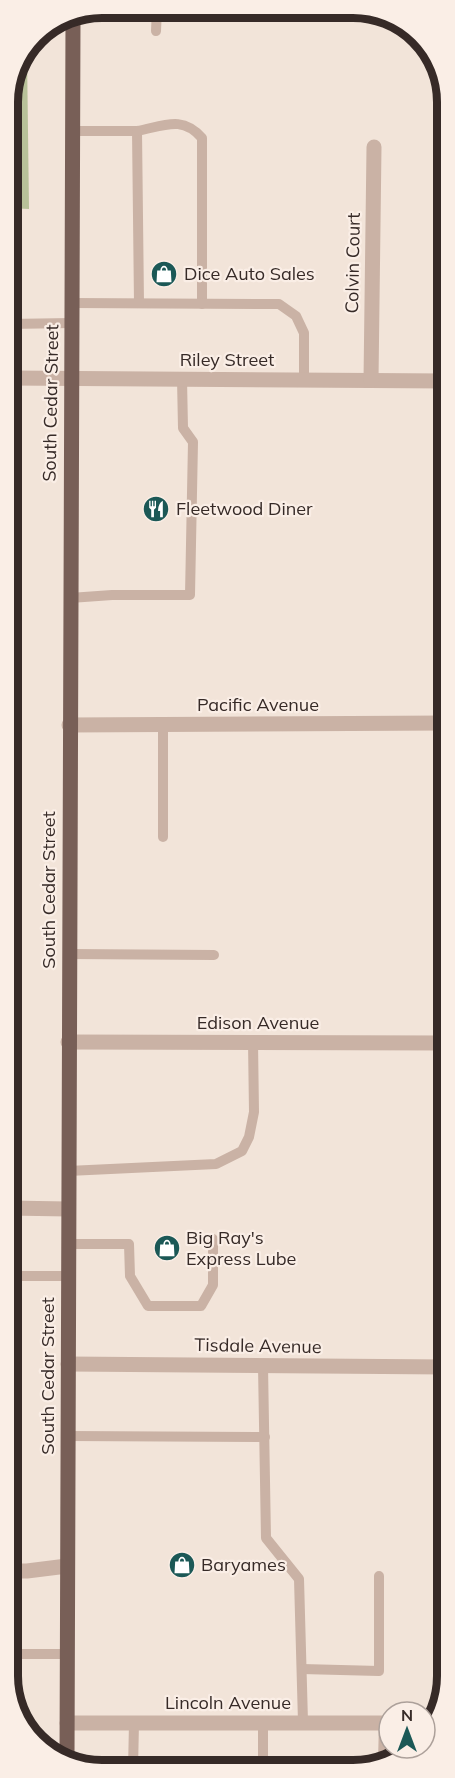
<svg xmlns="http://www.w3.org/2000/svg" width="455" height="1778" font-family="Mulish,sans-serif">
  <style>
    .green { fill: #b8c199 }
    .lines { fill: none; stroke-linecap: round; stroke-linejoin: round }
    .service { stroke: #cab2a5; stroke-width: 10 }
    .minor { stroke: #cab2a5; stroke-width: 15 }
    .primary { stroke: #785f57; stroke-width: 15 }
    .labels { text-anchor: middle; stroke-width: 4.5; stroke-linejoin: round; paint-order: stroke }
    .street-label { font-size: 18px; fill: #362a27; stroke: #faeee6 }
    .poi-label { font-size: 18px; fill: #362a27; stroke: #faeee6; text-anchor: start }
    .rim { fill: none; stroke: #362a27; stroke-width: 8 }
  </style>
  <rect width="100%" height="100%" fill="#f2e4d9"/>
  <!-- green -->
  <path class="green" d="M27 54 29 209 8 208V96Z"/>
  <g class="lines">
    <!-- service -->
    <g class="service">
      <path d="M156 31 157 8"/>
      <path d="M72 131H137L139 303"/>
      <path d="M137 131C164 126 182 115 202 138V304"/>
      <path d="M72 303 279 304 296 316 304 333V380"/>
      <path d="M8 324 72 323"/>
      <path d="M70 598 112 595H190L193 442 183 428 182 379"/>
      <path d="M163 725V837"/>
      <path d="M69 954 214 955"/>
      <path d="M68 1171 216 1164 242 1151 249 1137 254 1112 253 1042"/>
      <path d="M68 1244H129L130 1276 148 1306H201L213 1285V1239"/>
      <path d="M8 1276H68"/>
      <path d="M263 1366 266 1538 299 1579 303 1722"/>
      <path d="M68 1436 265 1437"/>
      <path d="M8 1654H67"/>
      <path d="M302 1669 379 1671V1576"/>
      <path d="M383 1761 384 1723"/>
      <path d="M133 1764 263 1763"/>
      <path d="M133 1769 134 1723"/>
      <path d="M263 1769V1722"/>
    </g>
    <!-- minor -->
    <g class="minor">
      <path d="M8 378 447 381"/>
      <path d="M371 380 374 147"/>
      <path d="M69 725 447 723"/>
      <path d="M68 1042 447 1043"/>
      <path d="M8 1208 68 1209"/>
      <path d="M68 1364 447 1367"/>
      <path d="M8 1571H27L67 1566"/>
      <path d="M67 1723H389"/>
      <path d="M425 1723H430"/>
    </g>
    <!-- primary -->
    <path class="primary" d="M67 1760 73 20"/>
  </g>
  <!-- icons -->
  <defs>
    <symbol id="shop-disc" viewBox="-11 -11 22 22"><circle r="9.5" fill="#1b5856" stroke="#faeee6"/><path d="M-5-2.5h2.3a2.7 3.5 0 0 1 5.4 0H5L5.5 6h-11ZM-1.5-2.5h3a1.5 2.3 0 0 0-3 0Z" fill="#fff"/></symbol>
    <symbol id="restaurant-disc" viewBox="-11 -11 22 22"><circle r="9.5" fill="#1b5856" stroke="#faeee6"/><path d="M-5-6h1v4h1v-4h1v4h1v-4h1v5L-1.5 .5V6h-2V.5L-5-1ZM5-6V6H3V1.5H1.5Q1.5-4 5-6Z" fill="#fff"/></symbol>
  </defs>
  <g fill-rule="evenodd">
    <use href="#shop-disc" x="149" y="259" width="30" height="30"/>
    <use href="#restaurant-disc" x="141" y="494" width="30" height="30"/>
    <use href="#shop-disc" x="152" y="1233" width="30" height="30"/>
    <use href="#shop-disc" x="167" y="1550" width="30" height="30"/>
  </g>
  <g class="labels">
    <!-- street labels -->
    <g class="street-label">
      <text transform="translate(353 263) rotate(-89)" y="6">Colvin Court</text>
      <text x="227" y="366">Riley Street</text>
      <text transform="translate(51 403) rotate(-89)" y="6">South Cedar Street</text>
      <text x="258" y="711">Pacific Avenue</text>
      <text transform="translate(49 890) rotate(-90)" y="6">South Cedar Street</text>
      <text x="258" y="1029">Edison Avenue</text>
      <text transform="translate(258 1346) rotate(1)" y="6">Tisdale Avenue</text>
      <text transform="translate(48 1376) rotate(-90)" y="6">South Cedar Street</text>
      <text x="228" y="1709">Lincoln Avenue</text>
    </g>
    <!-- poi labels -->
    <g class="poi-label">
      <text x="184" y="280">Dice Auto Sales</text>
      <text x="176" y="515">Fleetwood Diner</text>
      <text x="186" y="1244">Big Ray's<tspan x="186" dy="21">Express Lube</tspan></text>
      <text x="201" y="1571">Baryames</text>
    </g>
  </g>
  <!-- crop -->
  <path d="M0 0H455V1778H0ZM102 18H353A84 84 0 0 1 437 102V1676A84 84 0 0 1 353 1760H102A84 84 0 0 1 18 1676V102A84 84 0 0 1 102 18Z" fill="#faeee6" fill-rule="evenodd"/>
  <path class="rim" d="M102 18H353A84 84 0 0 1 437 102V1676A84 84 0 0 1 353 1760H102A84 84 0 0 1 18 1676V102A84 84 0 0 1 102 18Z"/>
  <!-- north arrow -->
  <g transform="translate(407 1730)"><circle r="28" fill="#faeee6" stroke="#aca09a" stroke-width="1.5"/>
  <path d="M0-4.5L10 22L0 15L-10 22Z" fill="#1b5856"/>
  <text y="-9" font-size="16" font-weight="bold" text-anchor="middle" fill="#362a27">N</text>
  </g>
</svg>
